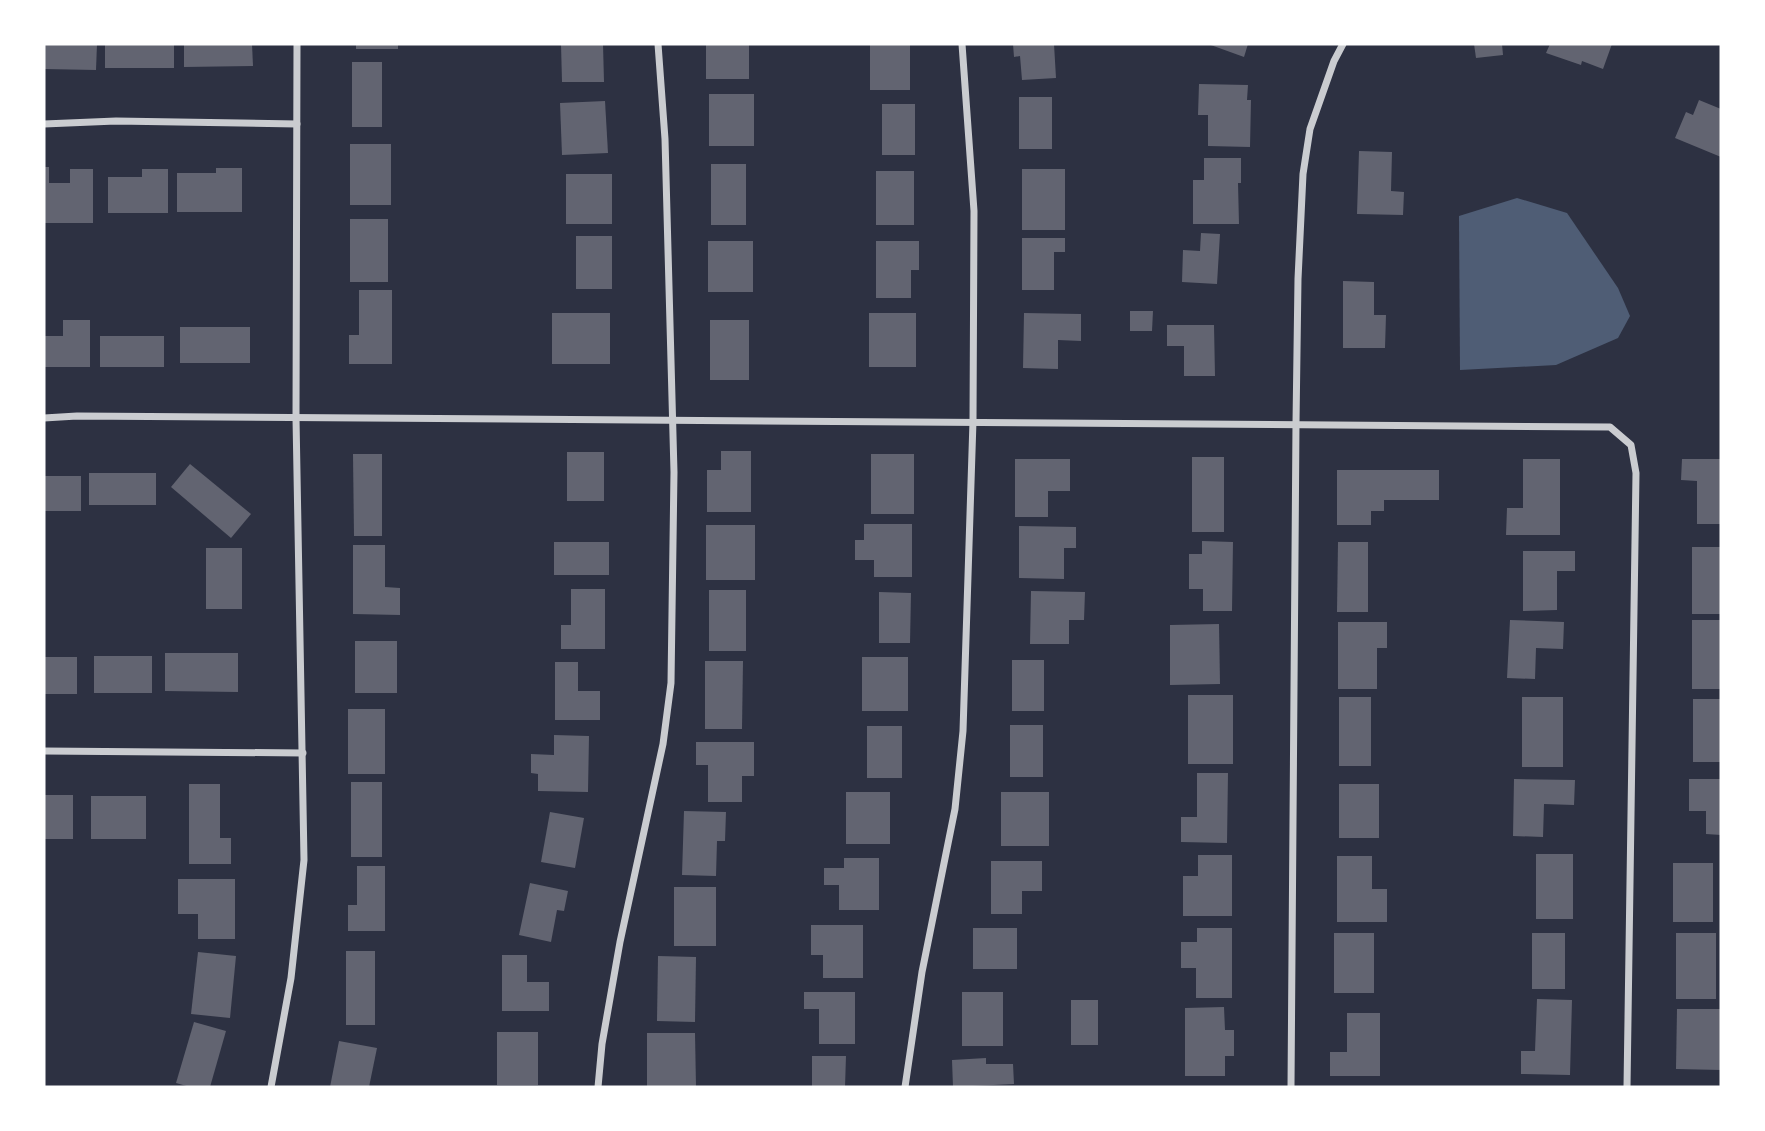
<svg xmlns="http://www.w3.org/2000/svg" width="1765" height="1131" font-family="'Space Grotesk',sans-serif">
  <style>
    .water { fill: #4f5d75 }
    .building { fill: #626471 }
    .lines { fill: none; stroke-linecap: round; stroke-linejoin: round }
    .minor { stroke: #caccd0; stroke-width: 7 }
  </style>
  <rect width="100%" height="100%" fill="#2d3142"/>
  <!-- water -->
  <path class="water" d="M1517 198 1567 213 1618 288 1630 316 1618 338 1556 365 1460 370 1459 216Z"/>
  <!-- building -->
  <g class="building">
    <path d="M44 44H97L96 70 44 69Z"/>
    <rect x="105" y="44" width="69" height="24"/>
    <path d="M184 44H252L253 66 184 67Z"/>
    <rect x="356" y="44" width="42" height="5"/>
    <path d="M561 44H603L604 82H562Z"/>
    <rect x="706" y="44" width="43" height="35"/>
    <rect x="870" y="44" width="40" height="46"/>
    <path d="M1013 44H1054L1056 78 1022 80 1020 56 1014 57Z"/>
    <path d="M1208 44H1248L1244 57Z"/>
    <path d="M1474 44H1502L1503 55 1476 58Z"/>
    <path d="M1550 44H1612L1603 69 1582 61 1581 65 1546 53Z"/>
    <rect x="352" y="62" width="30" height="65"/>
    <path d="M1199 84 1248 85 1247 100H1251L1250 147 1208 146V115H1198Z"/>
    <rect x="709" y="94" width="45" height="52"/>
    <rect x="1019" y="97" width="33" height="52"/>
    <path d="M1699 100 1721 109V157L1675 138 1686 112 1693 115Z"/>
    <path d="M605 101 608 153 562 155 560 103Z"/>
    <rect x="882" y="104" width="33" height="51"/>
    <rect x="350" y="144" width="41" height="61"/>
    <path d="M1359 151 1392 152 1391 191 1404 192 1403 215 1357 214Z"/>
    <path d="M1204 158H1241V183H1238L1239 224H1193V180H1204Z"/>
    <rect x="711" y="164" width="35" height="61"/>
    <path d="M44 167H49V183H70V169H93V223H44Z"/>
    <path d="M216 168H242V212H177V173H216Z"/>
    <path d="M142 169H168V213H108V177H142Z"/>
    <rect x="1022" y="169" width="43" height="61"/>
    <rect x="876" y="171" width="38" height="54"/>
    <rect x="566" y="174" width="46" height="50"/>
    <rect x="350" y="219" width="38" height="63"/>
    <path d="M1201 233 1220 234 1217 284 1182 282 1183 250 1200 251Z"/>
    <rect x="576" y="236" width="36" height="53"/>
    <path d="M1022 238H1065V252H1054V290H1022Z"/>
    <rect x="708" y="241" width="45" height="51"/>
    <path d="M876 241H919V270H911V298H876Z"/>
    <path d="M1343 281 1374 282V315H1386L1385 348H1343Z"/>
    <path d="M359 290H392V364H349V335H359Z"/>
    <path d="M1130 311H1153L1152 331H1130Z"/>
    <rect x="552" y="313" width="58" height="51"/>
    <rect x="869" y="313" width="47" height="54"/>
    <path d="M1024 313 1081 314V341L1058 340V369L1023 368Z"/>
    <path d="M63 320H90V367H44V336H63Z"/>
    <rect x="710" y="320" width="39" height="60"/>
    <path d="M1167 325H1214L1215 376H1184V346H1167Z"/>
    <rect x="180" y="327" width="70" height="36"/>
    <rect x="100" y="336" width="64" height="31"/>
    <path d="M721 451H751V512H707V470H721Z"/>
    <rect x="567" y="452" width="37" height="49"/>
    <path d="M353 454H382V536H354Z"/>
    <rect x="871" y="454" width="43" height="60"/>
    <rect x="1192" y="457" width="32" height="75"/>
    <path d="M1015 459H1070V491H1048V517H1015Z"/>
    <path d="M1523 459H1560V535H1506L1507 508H1523Z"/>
    <path d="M1682 459H1721V524H1697V481L1681 480Z"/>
    <path d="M190 464 251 514 231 538 171 487Z"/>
    <path d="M1337 470H1439V500H1384V511H1371V525H1337Z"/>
    <rect x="89" y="473" width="67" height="32"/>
    <rect x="44" y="476" width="37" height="35"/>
    <path d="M864 524H912V577H874V560H855V540H864Z"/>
    <rect x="706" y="525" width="49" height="55"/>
    <path d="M1019 526 1076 527V548H1064V579L1019 578Z"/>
    <path d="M1202 541 1233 542 1232 611H1203V589H1189V554H1202Z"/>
    <rect x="554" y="542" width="55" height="33"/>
    <path d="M1338 542H1368V612H1337Z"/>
    <path d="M353 545H385V587L400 588V615L353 614Z"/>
    <rect x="1692" y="547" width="29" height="67"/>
    <rect x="206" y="548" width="36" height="61"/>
    <path d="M1523 551H1575V571H1557V610L1523 611Z"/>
    <path d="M571 589H605V649H561V625H571Z"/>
    <rect x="709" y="590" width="37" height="61"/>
    <path d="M1031 591 1085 592 1084 620H1069V644H1030Z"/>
    <path d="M879 592 911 593 910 643H879Z"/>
    <path d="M1510 620 1564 622 1563 649 1536 648 1535 679 1507 678Z"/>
    <rect x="1692" y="620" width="29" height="69"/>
    <path d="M1338 622H1387V648H1377V689H1338Z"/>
    <path d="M1219 624 1220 684 1170 685V625Z"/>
    <rect x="355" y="641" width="42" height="52"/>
    <path d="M165 653H238V692L165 691Z"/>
    <rect x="94" y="656" width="58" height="37"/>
    <rect x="44" y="657" width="33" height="37"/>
    <rect x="862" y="657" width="46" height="54"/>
    <rect x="1012" y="660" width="32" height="51"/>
    <path d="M705 661H743L742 729H705Z"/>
    <path d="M555 662H578V691H600V720H555Z"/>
    <rect x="1188" y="695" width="45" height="69"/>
    <rect x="1339" y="697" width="32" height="69"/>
    <rect x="1522" y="697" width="41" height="70"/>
    <rect x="1693" y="699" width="28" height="63"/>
    <rect x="348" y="709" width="37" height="65"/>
    <rect x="1010" y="725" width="33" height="52"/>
    <rect x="867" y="726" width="35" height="52"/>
    <path d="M554 735 589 736 588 792 538 791V774L531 773V754L554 755Z"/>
    <path d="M696 742H754V776H742V802H708V765H696Z"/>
    <path d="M1197 773H1228L1227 843 1181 842V817H1197Z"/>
    <path d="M1514 779 1575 780 1574 805 1544 804 1543 837 1513 836Z"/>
    <path d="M1689 779H1721V835L1706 834V811H1689Z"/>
    <rect x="351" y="782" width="31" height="75"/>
    <path d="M189 784H220V838H231V864H189Z"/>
    <rect x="1339" y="784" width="40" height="54"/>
    <rect x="846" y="792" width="44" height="52"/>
    <rect x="1001" y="792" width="48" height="54"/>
    <rect x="44" y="795" width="29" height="44"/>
    <rect x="91" y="796" width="55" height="43"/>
    <path d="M684 811 726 812 725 841H717L716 876 682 875Z"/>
    <path d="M550 812 584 818 575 868 541 862Z"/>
    <rect x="1536" y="854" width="37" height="65"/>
    <path d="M1198 855H1232V916H1183V876H1198Z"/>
    <path d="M1337 856H1372V889H1387V922H1337Z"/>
    <path d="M844 858H879V910H839V885H824V868H844Z"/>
    <path d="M991 861H1042V891H1022V914H991Z"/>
    <rect x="1673" y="863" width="40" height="59"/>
    <path d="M357 866H385V931H348V905H357Z"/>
    <path d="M178 879H235V939H198V914H178Z"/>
    <path d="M530 883 568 891 564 911 557 910 551 942 519 935Z"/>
    <rect x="674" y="887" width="42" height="59"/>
    <path d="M811 925H863V978H823V955H811Z"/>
    <rect x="973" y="928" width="44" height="41"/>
    <path d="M1197 928H1232V998H1196V968H1181V942H1197Z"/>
    <rect x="1334" y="933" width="40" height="60"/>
    <rect x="1532" y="933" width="33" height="56"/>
    <rect x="1676" y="933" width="40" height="66"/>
    <rect x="346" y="951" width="29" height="74"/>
    <path d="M198 952 236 956 230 1018 191 1014Z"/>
    <path d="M502 955H527V982H549V1011H502Z"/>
    <path d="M658 956 696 957 695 1022 657 1021Z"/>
    <path d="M804 992H855V1044H819V1009H804Z"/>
    <rect x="962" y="992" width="41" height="54"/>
    <path d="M1537 999 1572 1000 1570 1075 1521 1074V1051H1535Z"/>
    <rect x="1071" y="1000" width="27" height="45"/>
    <path d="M1224 1007 1225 1030H1234V1056H1225V1076H1185V1008Z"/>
    <path d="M1677 1009H1721V1070L1676 1069Z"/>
    <path d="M1347 1013H1380V1076H1330V1052H1347Z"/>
    <path d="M194 1022 226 1031 210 1087H190L176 1083Z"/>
    <rect x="497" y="1032" width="41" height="53"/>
    <path d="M647 1033H695L696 1087H647Z"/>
    <path d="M339 1041 377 1048 369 1087H330Z"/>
    <path d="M812 1056H846L845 1087H812Z"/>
    <path d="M986 1058V1064H1013L1014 1084 953 1087 952 1060Z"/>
  </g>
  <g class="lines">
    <!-- minor -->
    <g class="minor">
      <path d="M44 124 116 121 297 124"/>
      <path d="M44 418 77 416 1610 427 1631 445 1636 473 1627 1087"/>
      <path d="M44 751 303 753"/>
      <path d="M271 1087 291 978 304 860 296 418 297 44"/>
      <path d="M598 1087 602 1044 620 942 663 744 671 683 674 472 665 139 658 44"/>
      <path d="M905 1087 922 972 955 809 963 731 973 421 974 211 962 44"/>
      <path d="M1291 1087 1296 423 1298 279 1303 174 1310 129 1334 61 1343 44"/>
    </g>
  </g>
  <!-- border -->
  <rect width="1765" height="1131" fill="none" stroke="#ffffff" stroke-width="91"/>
</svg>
